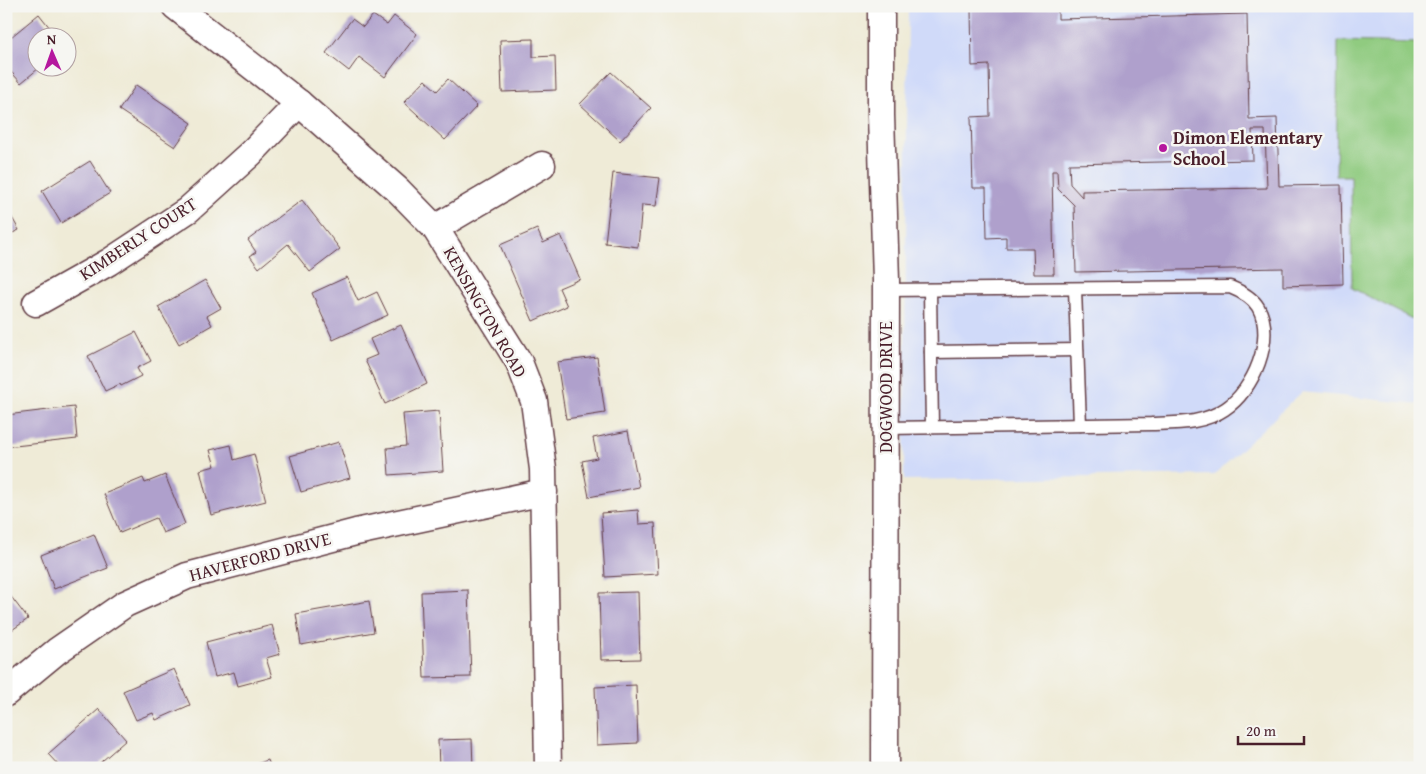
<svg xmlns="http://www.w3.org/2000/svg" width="1426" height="774" font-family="'Gentium Book Plus',serif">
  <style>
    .built { fill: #d0daf9 }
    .green { fill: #90cb80; stroke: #6d7556 }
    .building { fill: #afa0cc; fill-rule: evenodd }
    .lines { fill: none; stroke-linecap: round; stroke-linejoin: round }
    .lane-casing { stroke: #633e45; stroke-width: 15 }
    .street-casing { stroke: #633e45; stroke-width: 29 }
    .lane { stroke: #fff; stroke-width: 12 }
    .street { stroke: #fff; stroke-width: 26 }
    .poi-dot { fill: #b5179e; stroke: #f6f6f2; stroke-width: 2 }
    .labels { text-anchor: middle; stroke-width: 5; stroke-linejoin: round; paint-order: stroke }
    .poi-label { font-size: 18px; font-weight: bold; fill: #4a1f2b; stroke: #f6f6f2; text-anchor: start }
    .street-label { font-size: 18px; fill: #4a1f2b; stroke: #f6f6f2 }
  </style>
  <rect width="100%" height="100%" fill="#f6f6f2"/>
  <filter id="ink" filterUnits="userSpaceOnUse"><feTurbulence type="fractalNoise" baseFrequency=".02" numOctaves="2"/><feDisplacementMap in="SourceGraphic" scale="10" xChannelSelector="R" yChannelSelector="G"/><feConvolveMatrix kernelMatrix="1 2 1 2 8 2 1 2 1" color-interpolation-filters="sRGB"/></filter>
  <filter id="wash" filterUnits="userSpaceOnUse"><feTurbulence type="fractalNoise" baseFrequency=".0096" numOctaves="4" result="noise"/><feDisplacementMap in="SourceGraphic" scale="20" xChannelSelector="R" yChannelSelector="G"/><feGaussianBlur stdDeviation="1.12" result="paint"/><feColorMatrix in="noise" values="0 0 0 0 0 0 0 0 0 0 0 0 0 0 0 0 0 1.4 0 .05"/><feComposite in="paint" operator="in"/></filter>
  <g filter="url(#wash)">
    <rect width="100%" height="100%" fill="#efebd7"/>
    <!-- built -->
    <path class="built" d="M908 6H1420V404L1302 392 1214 475 904 480Z"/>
    <!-- green -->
    <path class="green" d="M1338 41 1420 43V323L1352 288 1351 176H1336Z"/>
    <g id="blocks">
      <!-- building -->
      <g class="building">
        <path d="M1058 7V19L1247 14 1249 119 1277 118 1279 186 1341 185 1343 284 1283 286V268L1076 272 1074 205 1058 189 1057 171H1052L1054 274H1034L1033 248H1006V237L987 238 986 188H973L971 117 990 116 989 65 972 66 971 9ZM1252 130H1265L1267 188 1082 191V197L1070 184 1069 164 1253 160Z"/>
        <path d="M39 14 58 38H38V68H39L21 83 6 66V41Z"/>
        <path d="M373 15 387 25 394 16 417 34 385 77 359 57 349 71 326 53 352 19 363 27Z"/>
        <path d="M533 39V57L555 56 556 90 502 92 500 40Z"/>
        <path d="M611 72 651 108 620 141 580 104Z"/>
        <path d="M448 79 477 106 445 140 404 102 425 80 437 91Z"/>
        <path d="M136 85 192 123 175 147 119 110Z"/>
        <path d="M90 161 110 193 61 223 42 191Z"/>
        <path d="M613 173 660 178 656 206 642 205 638 247 605 243Z"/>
        <path d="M302 200 340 249 310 272 288 244 259 268 250 256 256 252 248 240Z"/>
        <path d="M6 207 19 230 6 236Z"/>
        <path d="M537 229 543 243 561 235 580 279 559 288 567 306 533 321 500 245Z"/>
        <path d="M347 277 358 301 377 292 388 315 333 340 312 293Z"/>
        <path d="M205 280 221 308 207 316 212 325 179 344 158 307Z"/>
        <path d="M401 325 427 384 385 404 365 360 377 355 370 339Z"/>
        <path d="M136 332 151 361 137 368 141 376 121 386 120 384 105 391 88 356Z"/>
        <path d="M597 357 605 413 566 419 557 362Z"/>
        <path d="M74 407 77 439 6 447V415Z"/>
        <path d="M439 411 443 471 389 475 387 448 406 446 403 414Z"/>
        <path d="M628 431 639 487 589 497 582 461 597 458 593 438Z"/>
        <path d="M339 442 350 478 301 492 290 456Z"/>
        <path d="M231 445 234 460 254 454 266 501 211 515 200 470 215 466 210 450Z"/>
        <path d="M165 475 185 524 163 533 156 518 120 533 104 494 143 478 145 483Z"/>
        <path d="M638 510 639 524 655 523 658 574 605 577 601 513Z"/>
        <path d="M94 534 108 568 54 589 41 555Z"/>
        <path d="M6 590 28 619 6 634Z"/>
        <path d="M468 590 471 677 424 678 421 592Z"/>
        <path d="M638 592 640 659 601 660 599 593Z"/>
        <path d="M369 601 374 632 301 645 296 614Z"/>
        <path d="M272 625 280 654 266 658 272 677 238 686 234 672 215 677 206 642Z"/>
        <path d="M174 669 190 705 156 720 153 713 136 720 123 691Z"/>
        <path d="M636 685 638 743 597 745 595 687Z"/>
        <path d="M99 709 126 740 94 768H61L48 754Z"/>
        <path d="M472 739 473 768H439L438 740Z"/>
        <path d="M268 760 271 768H248V767Z"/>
      </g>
    </g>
  </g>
  <g filter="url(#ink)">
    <use href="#blocks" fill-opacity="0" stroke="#633e45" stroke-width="1"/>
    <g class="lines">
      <defs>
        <g id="lane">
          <path d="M1075 289 1080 425"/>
          <path d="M930 290 932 427"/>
          <path d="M931 352 1077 350"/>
          <path d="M886 428 1151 424C1177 423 1203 424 1225 409 1253 391 1276 338 1258 307 1252 297 1240 291 1230 287L886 290"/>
        </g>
        <g id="street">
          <path d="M175 6 299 103 399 191 435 228 519 362 534 401 543 469 548 768"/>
          <path d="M881 6V115L886 281 885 768"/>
          <path d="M435 228 542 165"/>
          <path d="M36 303 109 262 188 210 251 153 299 103"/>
          <path d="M6 693 57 651 125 604 187 576 356 532 544 492"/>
        </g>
      </defs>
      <!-- lane casing -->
      <use href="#lane" class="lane-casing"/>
      <!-- street casing -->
      <use href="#street" class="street-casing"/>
      <!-- lane -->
      <use href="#lane" class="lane"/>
      <!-- street -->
      <use href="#street" class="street"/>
    </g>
  </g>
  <!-- markers -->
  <circle class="poi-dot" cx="1163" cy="148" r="5"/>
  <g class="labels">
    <!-- poi labels -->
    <g class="poi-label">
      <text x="1173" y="144">Dimon Elementary<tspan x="1173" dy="21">School</tspan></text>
    </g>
    <!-- street labels -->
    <g class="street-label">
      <text transform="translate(138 239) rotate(-33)" y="6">KIMBERLY COURT</text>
      <text transform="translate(485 312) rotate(60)" y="6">KENSINGTON ROAD</text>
      <text transform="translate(886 387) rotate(-90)" y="6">DOGWOOD DRIVE</text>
      <text transform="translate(260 557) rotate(-15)" y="6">HAVERFORD DRIVE</text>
    </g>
  </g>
  <!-- margin -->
  <rect width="1426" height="774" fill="none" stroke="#f6f6f2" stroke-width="25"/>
  <!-- north arrow -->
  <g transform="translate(52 52) rotate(358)"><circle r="24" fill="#f6f6f2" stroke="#b1a0a2"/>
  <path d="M0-4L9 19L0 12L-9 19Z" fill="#b5179e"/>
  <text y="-8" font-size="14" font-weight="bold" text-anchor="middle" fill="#4a1f2b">N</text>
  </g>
  <!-- scale -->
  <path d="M1238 736v8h66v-8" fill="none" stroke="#4a1f2b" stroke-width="2.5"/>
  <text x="1246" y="736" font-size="15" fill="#4a1f2b" stroke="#f6f6f2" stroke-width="4" paint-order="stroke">20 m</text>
</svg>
